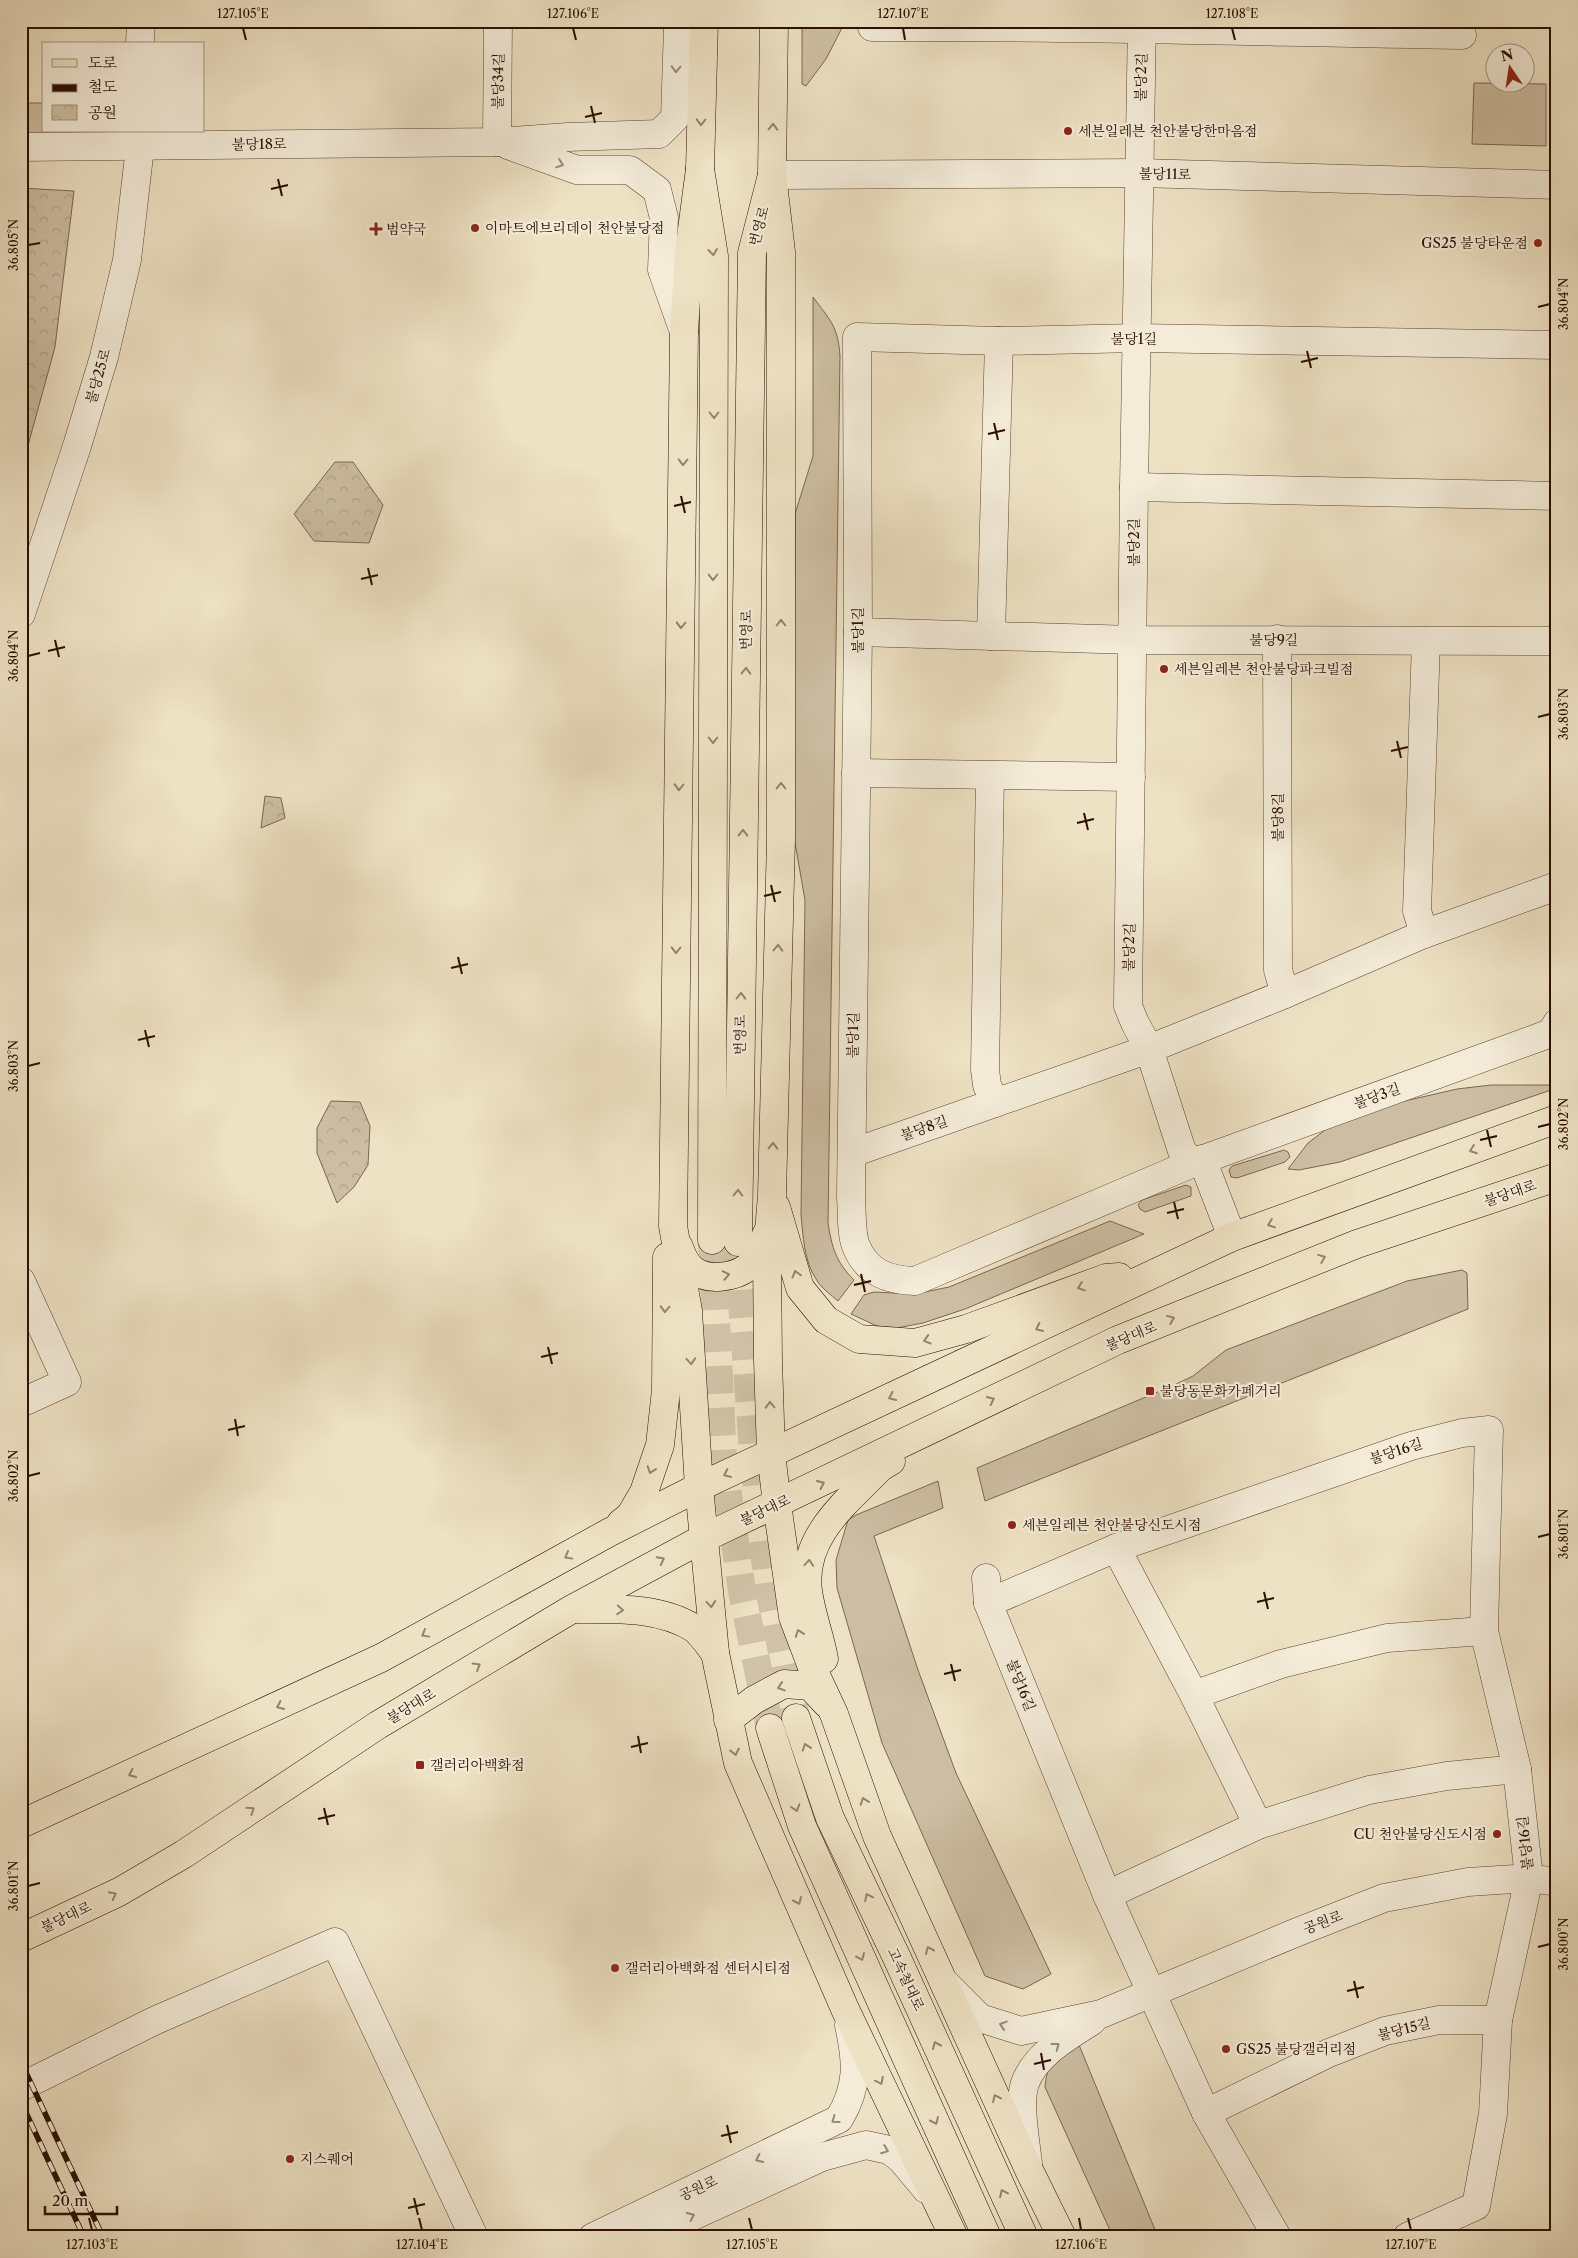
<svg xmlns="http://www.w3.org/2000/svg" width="1578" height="2258" font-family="'Libre Caslon Text','Noto Serif KR',serif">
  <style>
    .grass { fill: #cdbea3; stroke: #7c6652 }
    .park { fill: url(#park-crowns); stroke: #7c6652 }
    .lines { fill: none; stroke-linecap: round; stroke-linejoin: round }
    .major-tunnel { stroke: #d1c2a7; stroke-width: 28; stroke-dasharray: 28 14; stroke-linecap: butt }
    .minor-casing { stroke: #5b4331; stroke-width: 29 }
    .major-casing { stroke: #2a0e00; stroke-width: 29 }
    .minor { stroke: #f4ecd9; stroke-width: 28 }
    .major { stroke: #eee2c4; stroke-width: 28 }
    .rail-casing { stroke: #2a0e00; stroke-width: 5.5 }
    .rail { stroke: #f4ecd9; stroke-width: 4; stroke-dasharray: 11; stroke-linecap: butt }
    .oneway { stroke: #987 }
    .oneway2 { stroke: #96836c }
    .ticks { fill: none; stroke: #2a0e00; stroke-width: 2 }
    .poi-dot { fill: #8f2418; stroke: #f4ecd9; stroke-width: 2 }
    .labels { text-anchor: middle; stroke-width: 4.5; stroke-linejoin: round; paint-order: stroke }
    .street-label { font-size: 14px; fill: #2a0e00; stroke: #f4ecd9 }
    .poi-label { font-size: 14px; fill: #2a0e00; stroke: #f4ecd9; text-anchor: start }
    .neatline { fill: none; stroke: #2a0e00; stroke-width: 2 }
    .ticks-label { font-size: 12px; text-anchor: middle; fill: #2a0e00 }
  </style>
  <defs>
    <pattern id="park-crowns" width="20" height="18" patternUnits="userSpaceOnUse" patternTransform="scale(1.25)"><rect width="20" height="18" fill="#cdbea3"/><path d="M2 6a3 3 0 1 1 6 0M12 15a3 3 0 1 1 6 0" fill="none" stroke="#b0a28b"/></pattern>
  </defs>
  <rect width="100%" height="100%" fill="#eee2c4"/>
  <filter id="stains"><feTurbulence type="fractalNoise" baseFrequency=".004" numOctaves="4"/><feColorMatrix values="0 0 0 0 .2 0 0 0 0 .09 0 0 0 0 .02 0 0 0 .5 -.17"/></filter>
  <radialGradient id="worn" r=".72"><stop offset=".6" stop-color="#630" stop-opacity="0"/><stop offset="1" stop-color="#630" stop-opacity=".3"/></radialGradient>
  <!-- grass -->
  <g class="grass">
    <path d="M802 21H843V26L826 59 806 86 802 84Z"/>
    <path d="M1474 83 1546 84V146L1472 144Z"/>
    <path d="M21 103H44V131L113 133 21 141Z"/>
    <path d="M813 297C830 320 838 326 840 356L828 1223C832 1248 836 1262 854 1280L838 1301C831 1295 821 1288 816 1279 804 1261 803 1235 801 1215L805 900 794 837 795 514 813 456Z"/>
    <path d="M1491 1085H1557V1088L1340 1162 1299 1170 1288 1169 1308 1143 1337 1121 1361 1111 1457 1089Z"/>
    <path d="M1284 1150 1288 1152 1290 1157 1285 1162 1237 1178 1231 1177 1229 1170 1232 1166Z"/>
    <path d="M1186 1185 1191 1187V1196L1145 1212 1140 1209 1138 1205 1142 1200Z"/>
    <path d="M1110 1221 1144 1234 965 1309 923 1323 897 1328 877 1326 851 1314 864 1295 874 1292 915 1294 949 1287Z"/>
    <path d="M1462 1270 1467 1273 1468 1309 985 1501 977 1468 1172 1386 1193 1376 1226 1350 1407 1281Z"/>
    <path d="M938 1481 943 1508 874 1536 918 1670 956 1773 1051 1974 1023 1989 985 1976 882 1743 837 1588 836 1560 848 1520 856 1515Z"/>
    <path d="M1079 2045 1158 2237H1113L1045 2087C1047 2061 1057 2055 1079 2045Z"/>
  </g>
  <!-- park -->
  <g class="park">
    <path d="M21 188 74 191 55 347 21 471Z"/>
    <path d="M335 462H353L383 505 369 543 314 541 294 514Z"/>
    <path d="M265 796 281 798 285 818 261 828Z"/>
    <path d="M331 1101 360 1102 370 1126 368 1165 354 1187 337 1203 317 1153V1128Z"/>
  </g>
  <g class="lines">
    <!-- major-tunnel -->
    <g class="major-tunnel">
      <path d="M712 1240 723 1460 742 1591 770 1728"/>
      <path d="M738 1248 753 1451 768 1585 796 1718"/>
    </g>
    <defs>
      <g id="minor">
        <path d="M872 21V27C1068 26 1265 32 1462 35"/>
        <path d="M1142 21 1134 487 1128 1006 1135 1023 1149 1049 1182 1151 1193 1163"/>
        <path d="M140 44 141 21"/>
        <path d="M497 142 498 21"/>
        <path d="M508 145 577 170H630L657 190 664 218 662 270 684 332"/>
        <path d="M21 147 497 142 568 137 659 134 675 118 678 27 681 21"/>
        <path d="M772 175 1139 173 1557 185"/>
        <path d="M1557 345 1138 338 999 341 857 337 858 632 851 1196C852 1210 851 1234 856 1246 867 1273 888 1280 915 1281L1193 1163 1551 1033 1557 1023"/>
        <path d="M1134 487 1557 496"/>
        <path d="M21 614 77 446 104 357 127 260 140 147V131"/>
        <path d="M858 632 1134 640 1557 641"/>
        <path d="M991 636 999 341"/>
        <path d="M1277 639 1278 970 1285 994"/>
        <path d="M856 773 1131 777"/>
        <path d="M990 776 985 1070 987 1085 995 1103"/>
        <path d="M1424 934 1417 911 1426 641"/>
        <path d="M852 1153 1149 1049 1285 994 1424 934 1557 886"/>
        <path d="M1202 1159 1232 1237"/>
        <path d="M21 1281 67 1382 21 1403"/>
        <path d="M986 1578 988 1603"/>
        <path d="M1194 1695 1281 1664 1387 1638 1484 1631"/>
        <path d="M1258 1825 1369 1790 1447 1776 1517 1769"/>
        <path d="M1107 1895 1258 1825 1194 1695 1116 1548"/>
        <path d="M944 1982 980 2018 1021 2031 1101 2014 1295 1933 1384 1898 1468 1882 1529 1878 1557 1882"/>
        <path d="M21 2087 154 2021 335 1942 474 2237"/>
        <path d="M1206 2113 1329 2053 1385 2031 1439 2020H1498"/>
        <path d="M1028 2164C1026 2143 1018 2103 1025 2083 1036 2054 1067 2037 1092 2021"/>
        <path d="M593 2237 839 2119C859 2086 857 2062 849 2025"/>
        <path d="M647 2237 822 2157 866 2145 889 2150 901 2159 926 2189"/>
        <path d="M1277 2237 1206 2113 1107 1895 988 1603 1116 1548 1411 1446 1462 1433 1489 1430 1484 1631 1517 1769 1529 1878 1498 2020 1493 2114 1476 2206 1407 2237"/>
      </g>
      <g id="major">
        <path d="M704 21 700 169 714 256 712 1240"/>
        <path d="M700 169 689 252 684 332 673 1226 688 1311 699 1487 715 1653 738 1763 845 2009 954 2237"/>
        <path d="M772 175 781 252V839L772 1195 767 1257 768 1360 771 1453 777 1504 793 1617 812 1667 834 1714 877 1836 1029 2170 1062 2237"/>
        <path d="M776 1207 800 1288 826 1320 859 1339 915 1343 966 1329 1106 1278 1119 1277"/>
        <path d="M738 1242 752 253 772 175 774 21"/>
        <path d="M679 1247C682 1256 685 1264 693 1270 707 1281 734 1278 748 1267 757 1259 762 1245 767 1233"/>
        <path d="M621 1523 630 1516 644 1492 660 1445 666 1390 667 1257"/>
        <path d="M573 1609C612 1609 660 1606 695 1629 702 1635 709 1645 715 1653"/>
        <path d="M824 1659C820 1636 811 1614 808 1591 801 1536 847 1502 881 1467L891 1461"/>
        <path d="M796 1718 830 1818 897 1958 1024 2237"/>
        <path d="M728 1720 754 1700 784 1684 810 1686 827 1704"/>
        <path d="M770 1728 802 1826 987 2237"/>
        <path d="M21 1824 381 1658 610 1532 699 1487 1232 1237 1557 1119"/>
        <path d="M21 1938 119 1892 184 1854 378 1725 572 1609 704 1538 1118 1340 1357 1244 1557 1177"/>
      </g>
    </defs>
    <!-- minor casing -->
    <use href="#minor" class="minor-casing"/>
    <!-- major casing -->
    <use href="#major" class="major-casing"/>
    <!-- minor -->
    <use href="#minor" class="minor"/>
    <!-- major -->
    <use href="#major" class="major"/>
    <defs>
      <g id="rail">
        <path d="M21 2062 103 2237"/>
        <path d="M21 2102 84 2237"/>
      </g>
    </defs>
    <!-- rail casing -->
    <use href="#rail" class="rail-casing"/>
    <!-- rail -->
    <use href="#rail" class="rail"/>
  </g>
  <!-- one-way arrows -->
  <defs><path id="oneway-chevron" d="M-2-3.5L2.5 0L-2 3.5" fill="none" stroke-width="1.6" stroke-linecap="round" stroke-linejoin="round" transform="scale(1.25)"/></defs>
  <g class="oneway">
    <use href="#oneway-chevron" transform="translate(676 69) rotate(92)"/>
    <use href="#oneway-chevron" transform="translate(560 164) rotate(19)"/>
    <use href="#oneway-chevron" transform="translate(1003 2025) rotate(-162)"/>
    <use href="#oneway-chevron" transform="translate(1056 2046) rotate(-37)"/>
    <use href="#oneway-chevron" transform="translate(835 2120) rotate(144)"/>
    <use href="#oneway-chevron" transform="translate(885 2150) rotate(21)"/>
    <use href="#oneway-chevron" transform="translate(759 2159) rotate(155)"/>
    <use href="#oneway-chevron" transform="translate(691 2216) rotate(-25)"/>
  </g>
  <g class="oneway2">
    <use href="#oneway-chevron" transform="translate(701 122) rotate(92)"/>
    <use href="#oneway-chevron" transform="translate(773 127) rotate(-89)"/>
    <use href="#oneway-chevron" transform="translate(713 252) rotate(83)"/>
    <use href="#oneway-chevron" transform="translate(714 415) rotate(90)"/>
    <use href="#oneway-chevron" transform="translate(683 462) rotate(91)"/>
    <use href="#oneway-chevron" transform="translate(713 577) rotate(90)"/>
    <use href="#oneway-chevron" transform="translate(781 623) rotate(-90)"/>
    <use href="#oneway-chevron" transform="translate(681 625) rotate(91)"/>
    <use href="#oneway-chevron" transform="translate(746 671) rotate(-89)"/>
    <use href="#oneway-chevron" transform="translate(713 740) rotate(90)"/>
    <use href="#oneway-chevron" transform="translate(781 786) rotate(-90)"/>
    <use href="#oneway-chevron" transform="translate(679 787) rotate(91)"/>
    <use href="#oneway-chevron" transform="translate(743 833) rotate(-89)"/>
    <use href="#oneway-chevron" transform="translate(778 948) rotate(-89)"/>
    <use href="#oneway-chevron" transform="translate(676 950) rotate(91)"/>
    <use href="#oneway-chevron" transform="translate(741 996) rotate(-89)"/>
    <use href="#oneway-chevron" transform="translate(773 1146) rotate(-89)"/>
    <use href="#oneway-chevron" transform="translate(1473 1150) rotate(160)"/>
    <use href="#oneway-chevron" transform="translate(738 1193) rotate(-89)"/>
    <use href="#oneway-chevron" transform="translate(1271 1224) rotate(160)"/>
    <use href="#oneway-chevron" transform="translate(1322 1258) rotate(-22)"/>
    <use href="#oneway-chevron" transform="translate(796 1274) rotate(-105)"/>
    <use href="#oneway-chevron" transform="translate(726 1275) rotate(-11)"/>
    <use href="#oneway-chevron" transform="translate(1081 1287) rotate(161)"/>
    <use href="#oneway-chevron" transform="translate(665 1309) rotate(92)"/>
    <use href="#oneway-chevron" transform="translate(1171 1319) rotate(-22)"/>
    <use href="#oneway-chevron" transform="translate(1039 1328) rotate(155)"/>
    <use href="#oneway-chevron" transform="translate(927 1340) rotate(164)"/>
    <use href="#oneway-chevron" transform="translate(691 1361) rotate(86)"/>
    <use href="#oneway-chevron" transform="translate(892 1397) rotate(155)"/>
    <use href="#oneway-chevron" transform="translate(991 1400) rotate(-25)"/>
    <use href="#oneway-chevron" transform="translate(770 1405) rotate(-92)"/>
    <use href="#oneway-chevron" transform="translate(651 1470) rotate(109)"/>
    <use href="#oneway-chevron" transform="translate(727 1474) rotate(155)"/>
    <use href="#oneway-chevron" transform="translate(821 1484) rotate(-25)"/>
    <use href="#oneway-chevron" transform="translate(568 1556) rotate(151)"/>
    <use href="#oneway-chevron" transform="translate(661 1560) rotate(-27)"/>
    <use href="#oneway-chevron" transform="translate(809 1563) rotate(-86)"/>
    <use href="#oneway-chevron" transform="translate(711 1604) rotate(85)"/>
    <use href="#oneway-chevron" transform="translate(620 1610) rotate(4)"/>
    <use href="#oneway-chevron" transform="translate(799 1633) rotate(-110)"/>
    <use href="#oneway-chevron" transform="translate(425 1634) rotate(151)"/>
    <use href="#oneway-chevron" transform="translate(477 1666) rotate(-31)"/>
    <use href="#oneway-chevron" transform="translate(781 1687) rotate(162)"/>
    <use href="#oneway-chevron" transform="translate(280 1706) rotate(155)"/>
    <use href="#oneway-chevron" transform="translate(806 1747) rotate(-109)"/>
    <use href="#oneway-chevron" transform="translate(735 1752) rotate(78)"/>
    <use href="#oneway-chevron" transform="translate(132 1774) rotate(155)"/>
    <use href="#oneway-chevron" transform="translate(864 1801) rotate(-109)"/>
    <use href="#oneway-chevron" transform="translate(796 1808) rotate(72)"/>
    <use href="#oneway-chevron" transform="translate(251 1810) rotate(-34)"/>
    <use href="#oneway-chevron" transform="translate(113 1895) rotate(-26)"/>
    <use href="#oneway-chevron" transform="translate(868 1897) rotate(-116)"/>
    <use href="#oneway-chevron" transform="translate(798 1901) rotate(66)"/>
    <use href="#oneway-chevron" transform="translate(929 1950) rotate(-114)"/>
    <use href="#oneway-chevron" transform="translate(861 1957) rotate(66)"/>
    <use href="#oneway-chevron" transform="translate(936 2045) rotate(-114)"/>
    <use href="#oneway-chevron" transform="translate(880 2081) rotate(64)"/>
    <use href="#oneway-chevron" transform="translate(996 2098) rotate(-115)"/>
    <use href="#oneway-chevron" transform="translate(935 2121) rotate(66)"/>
    <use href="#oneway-chevron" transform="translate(1003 2193) rotate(-115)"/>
  </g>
  <!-- ticks -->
  <path class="ticks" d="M243 28 246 40M573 28 576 40M903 28 905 40M1232 28 1235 40M591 106 595 123M585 117 602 113M278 179 282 196M271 189 288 185M28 245 40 243M1538 307 1550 304M1307 351 1311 368M1301 362 1318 358M994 423 998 440M988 434 1005 430M681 496 685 513M674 506 691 502M368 568 372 585M361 579 378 575M55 640 59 657M48 651 65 647M28 656 40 653M1538 717 1550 714M1397 741 1401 758M1391 751 1408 747M1084 813 1088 830M1077 823 1094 819M771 885 775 902M764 896 781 892M458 957 462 974M451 968 468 964M145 1030 149 1047M138 1040 155 1036M28 1066 40 1063M1538 1127 1550 1124M1487 1130 1491 1147M1480 1140 1497 1136M1174 1202 1178 1219M1167 1213 1184 1209M861 1274 865 1292M854 1285 871 1281M548 1347 552 1364M541 1357 558 1353M235 1419 238 1436M228 1430 245 1426M28 1476 40 1473M1538 1537 1550 1534M1264 1592 1268 1609M1257 1602 1274 1598M951 1664 955 1681M944 1674 961 1670M638 1736 641 1753M631 1747 648 1743M324 1808 328 1825M318 1819 335 1815M28 1886 40 1883M1538 1947 1550 1944M1354 1981 1358 1998M1347 1991 1364 1987M1041 2053 1044 2070M1034 2064 1051 2060M727 2125 731 2143M721 2136 738 2132M414 2198 418 2215M408 2208 425 2204M89 2218 92 2230M419 2218 422 2230M749 2218 752 2230M1079 2218 1081 2230M1408 2218 1411 2230"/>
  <!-- markers -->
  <g class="poi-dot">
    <circle cx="1068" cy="131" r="5"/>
    <circle cx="475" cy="228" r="5"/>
    <path d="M373.5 221.5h5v5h5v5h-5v5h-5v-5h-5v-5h5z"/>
    <circle cx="1538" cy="243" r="5"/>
    <circle cx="1164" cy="669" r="5"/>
    <rect x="1145" y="1386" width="10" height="10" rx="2.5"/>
    <circle cx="1012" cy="1525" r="5"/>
    <rect x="415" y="1760" width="10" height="10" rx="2.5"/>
    <circle cx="1497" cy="1834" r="5"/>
    <circle cx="615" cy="1968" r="5"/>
    <circle cx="1226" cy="2049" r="5"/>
    <circle cx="290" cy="2159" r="5"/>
  </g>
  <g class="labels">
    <!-- street labels -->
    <g class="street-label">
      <text transform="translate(1141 77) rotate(-89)" y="5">불당2길</text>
      <text transform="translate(498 81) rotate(-89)" y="5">불당34길</text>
      <text transform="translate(259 144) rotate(-1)" y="5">불당18로</text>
      <text transform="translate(1165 174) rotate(1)" y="5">불당11로</text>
      <text transform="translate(759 226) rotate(-75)" y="5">번영로</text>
      <text x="1134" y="344">불당1길</text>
      <text transform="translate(98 376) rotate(-74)" y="5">불당25로</text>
      <text transform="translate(1134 542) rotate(-90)" y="5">불당2길</text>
      <text transform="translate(746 630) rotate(-89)" y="5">번영로</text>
      <text transform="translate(858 630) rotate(-90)" y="5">불당1길</text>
      <text x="1274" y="645">불당9길</text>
      <text transform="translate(1278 817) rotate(-90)" y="5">불당8길</text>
      <text transform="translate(1129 947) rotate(-89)" y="5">불당2길</text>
      <text transform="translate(740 1035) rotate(-89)" y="5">번영로</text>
      <text transform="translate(853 1035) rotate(-89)" y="5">불당1길</text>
      <text transform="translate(1377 1096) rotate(-20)" y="5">불당3길</text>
      <text transform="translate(924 1128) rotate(-19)" y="5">불당8길</text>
      <text transform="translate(1510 1193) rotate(-19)" y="5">불당대로</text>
      <text transform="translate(1131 1336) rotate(-23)" y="5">불당대로</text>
      <text transform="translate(1396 1451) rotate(-18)" y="5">불당16길</text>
      <text transform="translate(765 1510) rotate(-25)" y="5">불당대로</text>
      <text transform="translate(1021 1685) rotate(68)" y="5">불당16길</text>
      <text transform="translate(411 1706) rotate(-31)" y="5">불당대로</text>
      <text transform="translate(1525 1843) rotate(-96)" y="5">불당16길</text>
      <text transform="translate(66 1917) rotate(-25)" y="5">불당대로</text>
      <text transform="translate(1323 1922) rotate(-21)" y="5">공원로</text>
      <text transform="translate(906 1979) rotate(65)" y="5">고속철대로</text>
      <text transform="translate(1404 2029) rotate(-14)" y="5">불당15길</text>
      <text transform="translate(698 2188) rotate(-25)" y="5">공원로</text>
    </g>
    <!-- poi labels -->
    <g class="poi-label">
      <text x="1078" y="136">세븐일레븐 천안불당한마음점</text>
      <text x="485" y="233">이마트에브리데이 천안불당점</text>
      <text x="386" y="234">범약국</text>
      <text x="1528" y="248" text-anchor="end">GS25 불당타운점</text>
      <text x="1174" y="674">세븐일레븐 천안불당파크빌점</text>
      <text x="1160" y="1396">불당동문화카페거리</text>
      <text x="1022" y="1530">세븐일레븐 천안불당신도시점</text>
      <text x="430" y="1770">갤러리아백화점</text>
      <text x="1487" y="1839" text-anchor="end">CU 천안불당신도시점</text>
      <text x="625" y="1973">갤러리아백화점 센터시티점</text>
      <text x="1236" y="2054">GS25 불당갤러리점</text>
      <text x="300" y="2164">지스퀘어</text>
    </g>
  </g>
  <!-- margin -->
  <rect width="1578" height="2258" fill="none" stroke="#eee2c4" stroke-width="55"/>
  <!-- legend -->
  <rect x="42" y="42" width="162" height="90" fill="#f4ecd9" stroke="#a39382"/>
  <rect x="52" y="59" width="25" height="8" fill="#eee2c4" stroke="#a39382"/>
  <text x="88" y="68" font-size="15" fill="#2a0e00">도로</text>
  <rect x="52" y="84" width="25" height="8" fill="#2a0e00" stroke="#a39382"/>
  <text x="88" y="92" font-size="15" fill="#2a0e00">철도</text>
  <rect x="52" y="105" width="25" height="15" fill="url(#park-crowns)" stroke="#a39382"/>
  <text x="88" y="118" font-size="15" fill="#2a0e00">공원</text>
  <!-- north arrow -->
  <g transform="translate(1510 68) rotate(347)"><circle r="24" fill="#f4ecd9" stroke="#a39382"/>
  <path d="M0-4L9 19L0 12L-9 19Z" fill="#8f2418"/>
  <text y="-8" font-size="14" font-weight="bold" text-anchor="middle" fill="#2a0e00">N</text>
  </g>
  <!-- scale -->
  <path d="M45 2206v8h72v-8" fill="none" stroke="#2a0e00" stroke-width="2.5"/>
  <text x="52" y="2206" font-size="15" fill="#2a0e00" stroke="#f4ecd9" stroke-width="4" paint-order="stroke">20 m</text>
  <rect x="28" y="28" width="1522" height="2202" class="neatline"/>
  <g class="ticks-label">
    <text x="243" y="18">127.105°E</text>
    <text x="573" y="18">127.106°E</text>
    <text x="903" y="18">127.107°E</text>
    <text x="1232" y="18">127.108°E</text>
    <text transform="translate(14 245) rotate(-90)" y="4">36.805°N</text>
    <text transform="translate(1564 304) rotate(-90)" y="4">36.804°N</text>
    <text transform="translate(14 656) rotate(-90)" y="4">36.804°N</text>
    <text transform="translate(1564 714) rotate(-90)" y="4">36.803°N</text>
    <text transform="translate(14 1066) rotate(-90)" y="4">36.803°N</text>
    <text transform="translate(1564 1124) rotate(-90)" y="4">36.802°N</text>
    <text transform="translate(14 1476) rotate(-90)" y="4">36.802°N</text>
    <text transform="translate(1564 1534) rotate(-90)" y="4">36.801°N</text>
    <text transform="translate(14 1886) rotate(-90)" y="4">36.801°N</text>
    <text transform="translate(1564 1944) rotate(-90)" y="4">36.800°N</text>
    <text x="92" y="2249">127.103°E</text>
    <text x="422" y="2249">127.104°E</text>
    <text x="752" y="2249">127.105°E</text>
    <text x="1081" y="2249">127.106°E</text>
    <text x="1411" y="2249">127.107°E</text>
  </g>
  <rect width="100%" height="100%" filter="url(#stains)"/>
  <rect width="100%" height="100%" fill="url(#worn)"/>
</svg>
